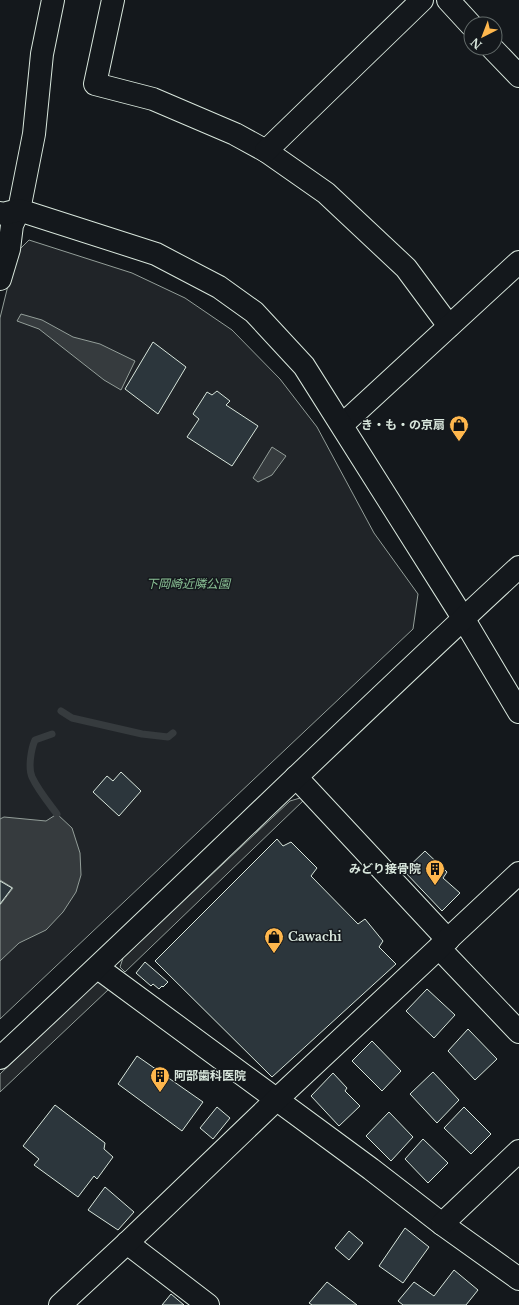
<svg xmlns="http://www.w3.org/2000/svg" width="519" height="1305" font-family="'Libre Baskerville','Noto Sans JP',serif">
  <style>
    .green { fill: #202428; stroke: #939e99 }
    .parking { fill: #24282b; stroke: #939e99 }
    .water { fill: #363b3e; stroke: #939e99 }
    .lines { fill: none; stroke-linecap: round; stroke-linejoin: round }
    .stream { stroke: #363b3e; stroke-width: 7 }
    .building { fill: #2c363c; stroke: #d8e6dc }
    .minor-casing { stroke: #d8e6dc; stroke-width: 24 }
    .tertiary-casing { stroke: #d8e6dc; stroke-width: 24 }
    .minor { stroke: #14181c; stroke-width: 22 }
    .tertiary { stroke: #14181c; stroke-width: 22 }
    .labels { text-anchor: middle; stroke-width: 3; stroke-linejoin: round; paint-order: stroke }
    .poi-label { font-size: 12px; font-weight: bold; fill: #d8e6dc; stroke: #14181c; text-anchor: end }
    .park-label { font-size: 12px; font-style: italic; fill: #8ac095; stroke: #14181c }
  </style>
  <rect width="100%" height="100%" fill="#14181c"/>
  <!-- green -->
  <path class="green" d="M29 240 132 273 185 298 232 330 280 379 317 427 374 533 418 594 413 629 0 1019V318L16 253Z"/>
  <!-- parking -->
  <g class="parking">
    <path d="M300 798 304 800 125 972 120 967 123 958 290 801Z"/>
    <path d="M99 982 105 985 109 989 0 1092V1074L93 985Z"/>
  </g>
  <!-- water -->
  <g class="water">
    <path d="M21 314 42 320 73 337 100 344 135 361 121 390 104 380 39 329 17 321Z"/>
    <path d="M272 447 286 456 272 475 258 482 253 478Z"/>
    <path d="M57 814 72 828 80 853 81 875 76 892 63 912 46 930 19 943 0 961V905L13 888 0 880V819L4 817 46 821Z"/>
  </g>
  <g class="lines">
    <!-- stream -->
    <g class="stream">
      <path d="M61 711 72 718 142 734 168 737 173 733"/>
      <path d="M52 734 35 740C31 749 28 768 32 777 38 790 48 802 57 814"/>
    </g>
  </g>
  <!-- building -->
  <g class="building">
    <path d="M153 342 186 367 158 414 125 389Z"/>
    <path d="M217 391 230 401 226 405 258 426 232 466 187 437 199 419 193 414 207 392 212 395Z"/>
    <path d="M121 772 141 791 119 816 93 792 107 776 113 781Z"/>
    <path d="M277 839 283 846 291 842 317 868 311 876 358 924 365 919 383 941 379 947 396 964 272 1077 155 961Z"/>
    <path d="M425 851 447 872 443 878 460 893 442 911 404 871Z"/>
    <path d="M0 881 12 888 0 904Z"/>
    <path d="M145 962 168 982 163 987 162 986 159 989 153 984 151 986 136 973Z"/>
    <path d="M427 989 455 1015 434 1038 406 1011Z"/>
    <path d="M468 1029 497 1059 475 1080 448 1051Z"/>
    <path d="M372 1041 401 1071 382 1091 352 1061Z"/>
    <path d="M137 1056 203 1102 182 1131 118 1084Z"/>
    <path d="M433 1072 459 1100 437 1123 410 1094Z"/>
    <path d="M333 1073 347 1088 345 1091 360 1106 339 1126 311 1096Z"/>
    <path d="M55 1105 105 1143 104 1149 113 1157 97 1179 94 1176 78 1197 34 1165 39 1159 23 1146Z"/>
    <path d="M217 1107 230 1118 213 1139 200 1128Z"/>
    <path d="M464 1107 491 1134 471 1154 444 1128Z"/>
    <path d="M389 1112 413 1137 391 1161 366 1136Z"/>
    <path d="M423 1139 448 1163 428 1183 405 1159Z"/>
    <path d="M105 1187 134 1212 118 1230 88 1210Z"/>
    <path d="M405 1228 429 1247 403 1283 379 1266Z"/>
    <path d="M349 1231 363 1243 349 1260 335 1248Z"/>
    <path d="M454 1270 478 1290 466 1305H403L398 1301 414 1282 434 1296Z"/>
    <path d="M327 1282 357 1305H312L309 1303Z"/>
    <path d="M171 1294 184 1305H162Z"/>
  </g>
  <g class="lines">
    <defs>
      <g id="minor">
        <path d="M113 0 95 84 153 99 235 134 266 151 326 193 406 268 449 326"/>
        <path d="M448 0 471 25"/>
        <path d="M492 48 519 76"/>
        <path d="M266 151 422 0"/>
        <path d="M0 279 9 249 12 225 19 210 34 134 42 54 53 0"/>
        <path d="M342 425 519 262"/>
        <path d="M296 777 448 940"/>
        <path d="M439 948 519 1032"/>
        <path d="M98 968 371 1169 442 1224 519 1279"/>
        <path d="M442 1224 519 1151"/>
        <path d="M127 1243 208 1305"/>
        <path d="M60 1305 127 1243 276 1100 519 873"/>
      </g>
      <g id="tertiary">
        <path d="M0 213 3 214 19 210 156 254 219 287 254 312 304 366 463 618 519 712"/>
        <path d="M0 1058C175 896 344 728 519 567"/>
      </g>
    </defs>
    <!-- minor casing -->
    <use href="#minor" class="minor-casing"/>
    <!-- tertiary casing -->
    <use href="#tertiary" class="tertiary-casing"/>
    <!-- minor -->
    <use href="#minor" class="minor"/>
    <!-- tertiary -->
    <use href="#tertiary" class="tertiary"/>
  </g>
  <!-- icons -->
  <defs>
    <symbol id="shop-pin" viewBox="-11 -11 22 30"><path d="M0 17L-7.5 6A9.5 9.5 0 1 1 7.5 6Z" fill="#ffb74d" stroke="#14181c"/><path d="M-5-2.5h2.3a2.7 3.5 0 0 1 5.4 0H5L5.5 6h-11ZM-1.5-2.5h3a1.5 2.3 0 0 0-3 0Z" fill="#111"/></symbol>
    <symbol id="building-pin" viewBox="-11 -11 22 30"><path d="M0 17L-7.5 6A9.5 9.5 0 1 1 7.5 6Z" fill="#ffb74d" stroke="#14181c"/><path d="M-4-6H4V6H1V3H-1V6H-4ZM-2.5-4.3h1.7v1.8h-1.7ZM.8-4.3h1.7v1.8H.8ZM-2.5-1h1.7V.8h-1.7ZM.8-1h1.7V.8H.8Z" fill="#111"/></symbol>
  </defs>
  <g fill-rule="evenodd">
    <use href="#shop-pin" x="448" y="414" width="22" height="30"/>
    <use href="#building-pin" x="424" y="858" width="22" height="30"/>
    <use href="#shop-pin" x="263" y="926" width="22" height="30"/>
    <use href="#building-pin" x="149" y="1065" width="22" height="30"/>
  </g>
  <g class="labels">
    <!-- poi labels -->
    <g class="poi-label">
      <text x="445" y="429">き・も・の京扇</text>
      <text x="421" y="873">みどり接骨院</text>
      <text x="288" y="941" text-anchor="start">Cawachi</text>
      <text x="174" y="1080" text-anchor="start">阿部歯科医院</text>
    </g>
    <!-- park labels -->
    <g class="park-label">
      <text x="188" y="588">下岡崎近隣公園</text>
    </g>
  </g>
  <!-- north arrow -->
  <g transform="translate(483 36) rotate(222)"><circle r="19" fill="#14181c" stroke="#626a69"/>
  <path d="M0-3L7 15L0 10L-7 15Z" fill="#ffb74d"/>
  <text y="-6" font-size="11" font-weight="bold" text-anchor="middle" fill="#d8e6dc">N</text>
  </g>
</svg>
